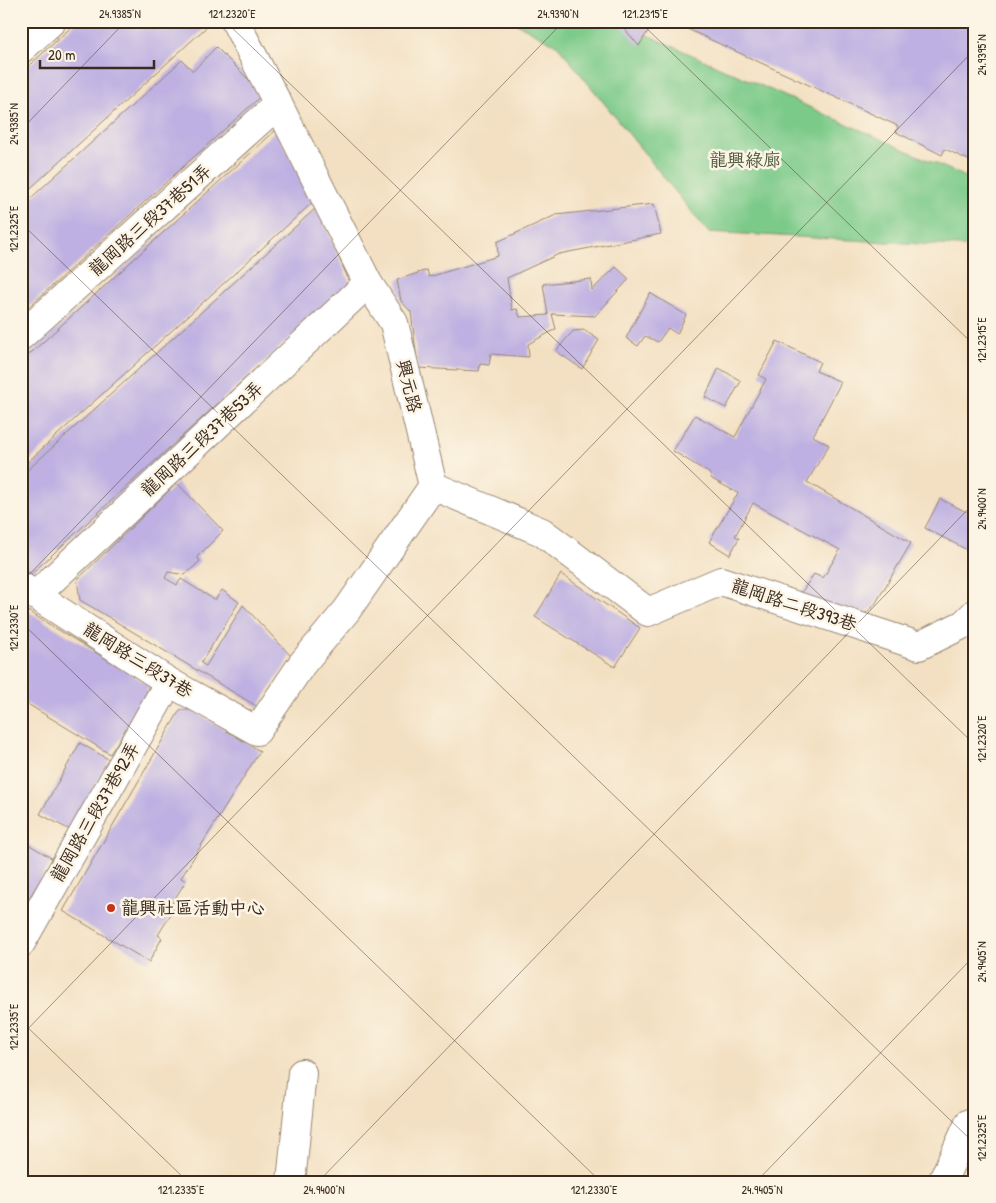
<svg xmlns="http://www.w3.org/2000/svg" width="996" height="1203" font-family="'Patrick Hand','LXGW WenKai TC',sans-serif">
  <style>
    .green { fill: #7cca89; stroke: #5c7a54 }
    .building { fill: #beb0e2 }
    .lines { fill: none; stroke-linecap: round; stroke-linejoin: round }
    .minor-casing { stroke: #978570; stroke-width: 30 }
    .minor { stroke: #fff; stroke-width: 28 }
    .ticks { fill: none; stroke: #3b2a1e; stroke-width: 1; stroke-opacity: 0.45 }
    .poi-dot { fill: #c8321e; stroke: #fcf5e5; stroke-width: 2 }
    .labels { text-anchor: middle; stroke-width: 5; stroke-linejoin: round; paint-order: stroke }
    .park-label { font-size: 18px; fill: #4e5a3e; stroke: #fcf5e5 }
    .street-label { font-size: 18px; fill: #3b2a1e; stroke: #fcf5e5 }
    .poi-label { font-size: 18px; fill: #3b2a1e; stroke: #fcf5e5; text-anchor: start }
    .neatline { fill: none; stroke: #3b2a1e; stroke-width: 2 }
    .ticks-label { font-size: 12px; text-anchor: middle; fill: #3b2a1e }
  </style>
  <rect width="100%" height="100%" fill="#fcf5e5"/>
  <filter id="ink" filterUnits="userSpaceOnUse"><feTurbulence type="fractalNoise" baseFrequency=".02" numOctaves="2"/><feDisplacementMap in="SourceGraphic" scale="10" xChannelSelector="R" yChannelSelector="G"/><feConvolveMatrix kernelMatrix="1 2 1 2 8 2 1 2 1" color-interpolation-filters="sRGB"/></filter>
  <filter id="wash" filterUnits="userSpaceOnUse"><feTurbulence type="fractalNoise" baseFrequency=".0096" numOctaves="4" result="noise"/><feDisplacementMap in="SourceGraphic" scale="20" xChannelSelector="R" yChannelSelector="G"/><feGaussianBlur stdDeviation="1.12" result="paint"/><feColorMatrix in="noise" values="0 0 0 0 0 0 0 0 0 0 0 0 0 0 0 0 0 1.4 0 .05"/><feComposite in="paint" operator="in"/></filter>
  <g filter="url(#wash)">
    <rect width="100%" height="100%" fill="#f3e0c2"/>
    <!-- green -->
    <path class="green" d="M512 21H616L975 181V247L708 232 558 46Z"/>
    <g id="blocks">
      <!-- building -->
      <g class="building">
        <path d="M78 21H213L21 197V73Z"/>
        <path d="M618 21H654L639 46Z"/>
        <path d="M670 21H963L975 27V163L945 149 942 155 896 132 898 126Z"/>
        <path d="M216 47 253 84 259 98 21 314V207L182 60 193 71Z"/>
        <path d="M276 130 313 202 21 468V362Z"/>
        <path d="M654 204 661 234 559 254 507 278 512 310 517 309 520 317 548 315 543 284 591 279 592 290 616 267 629 279 595 316 552 314 556 329 528 344 529 357 491 354 489 365 480 364 479 371 418 368 411 312 401 301 397 280 427 270 429 277 498 256 497 242 556 215Z"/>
        <path d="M317 207 350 283 31 574 21 567V476Z"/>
        <path d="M650 293 686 315 677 334 668 328 658 342 645 336 638 346 626 338Z"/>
        <path d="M584 330 599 340 582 369 556 351 573 331Z"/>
        <path d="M777 341 820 362 816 371 841 382 813 436 829 445 807 482 911 543 874 606 862 616 817 604 801 593 814 574 823 578 840 550 753 503 735 536 739 538 730 555 709 542 738 493 712 479 709 473 673 451 695 415 735 437 766 379 759 375Z"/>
        <path d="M719 368 741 381 726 408 705 397Z"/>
        <path d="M177 483 223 531 197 557 200 561 185 575 168 572 165 578 177 585 181 579 215 600 222 590 239 602 201 663 206 666 243 605 291 656 258 707 80 600 77 580Z"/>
        <path d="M940 499 975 516V554L925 528Z"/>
        <path d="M561 574 640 628 615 667 535 617Z"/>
        <path d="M21 607 149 685 143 702 110 754 21 700Z"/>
        <path d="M180 710H192L260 751 181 878 186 881 170 906 174 909 158 935 162 938 149 962 63 911Z"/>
        <path d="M80 743 110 760 70 830 40 814Z"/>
        <path d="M23 841 53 859 21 912V843Z"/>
      </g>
    </g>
  </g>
  <g filter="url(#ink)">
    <use href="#blocks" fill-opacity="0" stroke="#978570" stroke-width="1"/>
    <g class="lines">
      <defs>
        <g id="minor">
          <path d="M21 49 52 21"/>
          <path d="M21 336 278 104"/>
          <path d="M433 486 542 532 648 612 721 581 919 646 964 624 975 613"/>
          <path d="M21 586 169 682 257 731 302 664 347 610 433 486 394 323 368 283 278 104 235 21"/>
          <path d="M36 595 368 283"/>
          <path d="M21 943 169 682"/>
          <path d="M291 1182 302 1073"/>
          <path d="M942 1182 969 1123"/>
        </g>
      </defs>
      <!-- minor casing -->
      <use href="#minor" class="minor-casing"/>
      <!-- minor -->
      <use href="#minor" class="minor"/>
    </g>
  </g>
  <!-- ticks -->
  <path class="ticks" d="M225 21 975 745M639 21 975 346M21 130 126 21M21 223 975 1144M21 583 564 21M21 622 601 1182M21 1021 188 1182M21 1036 975 49M318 1182 975 502M756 1182 975 955"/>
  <!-- markers -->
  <circle class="poi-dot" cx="111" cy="908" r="5"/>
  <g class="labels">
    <!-- park labels -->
    <g class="park-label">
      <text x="745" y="166">龍興綠廊</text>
    </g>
    <!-- street labels -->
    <g class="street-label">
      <text transform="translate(150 220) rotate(-42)" y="6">龍岡路三段37巷51弄</text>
      <text transform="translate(409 386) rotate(76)" y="6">興元路</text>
      <text transform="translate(202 439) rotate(-43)" y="6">龍岡路三段37巷53弄</text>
      <text transform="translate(794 605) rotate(18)" y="6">龍岡路二段393巷</text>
      <text transform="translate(138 660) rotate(32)" y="6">龍岡路三段37巷</text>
      <text transform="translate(95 812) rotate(-60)" y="6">龍岡路三段37巷92弄</text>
    </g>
    <!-- poi labels -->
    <g class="poi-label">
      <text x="121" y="914">龍興社區活動中心</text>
    </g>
  </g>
  <!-- margin -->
  <rect width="996" height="1203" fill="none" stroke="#fcf5e5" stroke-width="55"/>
  <!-- scale -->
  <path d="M40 60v8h114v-8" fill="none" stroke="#3b2a1e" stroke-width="2.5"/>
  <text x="48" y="60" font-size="15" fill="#3b2a1e" stroke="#fcf5e5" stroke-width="4" paint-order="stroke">20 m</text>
  <rect x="28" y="28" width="940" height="1148" class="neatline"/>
  <g class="ticks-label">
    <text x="120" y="18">24.9385°N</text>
    <text x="232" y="18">121.2320°E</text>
    <text x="558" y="18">24.9390°N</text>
    <text x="645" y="18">121.2315°E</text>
    <text transform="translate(982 55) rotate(-90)" y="4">24.9395°N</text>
    <text transform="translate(14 124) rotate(-90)" y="4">24.9385°N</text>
    <text transform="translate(14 229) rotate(-90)" y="4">121.2325°E</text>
    <text transform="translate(982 340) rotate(-90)" y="4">121.2315°E</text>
    <text transform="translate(982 509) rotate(-90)" y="4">24.9400°N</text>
    <text transform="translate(14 628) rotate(-90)" y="4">121.2330°E</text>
    <text transform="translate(982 739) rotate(-90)" y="4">121.2320°E</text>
    <text transform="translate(982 962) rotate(-90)" y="4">24.9405°N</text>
    <text transform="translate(14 1027) rotate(-90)" y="4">121.2335°E</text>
    <text transform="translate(982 1138) rotate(-90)" y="4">121.2325°E</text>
    <text x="181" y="1194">121.2335°E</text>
    <text x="324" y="1194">24.9400°N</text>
    <text x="594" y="1194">121.2330°E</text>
    <text x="762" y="1194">24.9405°N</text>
  </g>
</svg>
